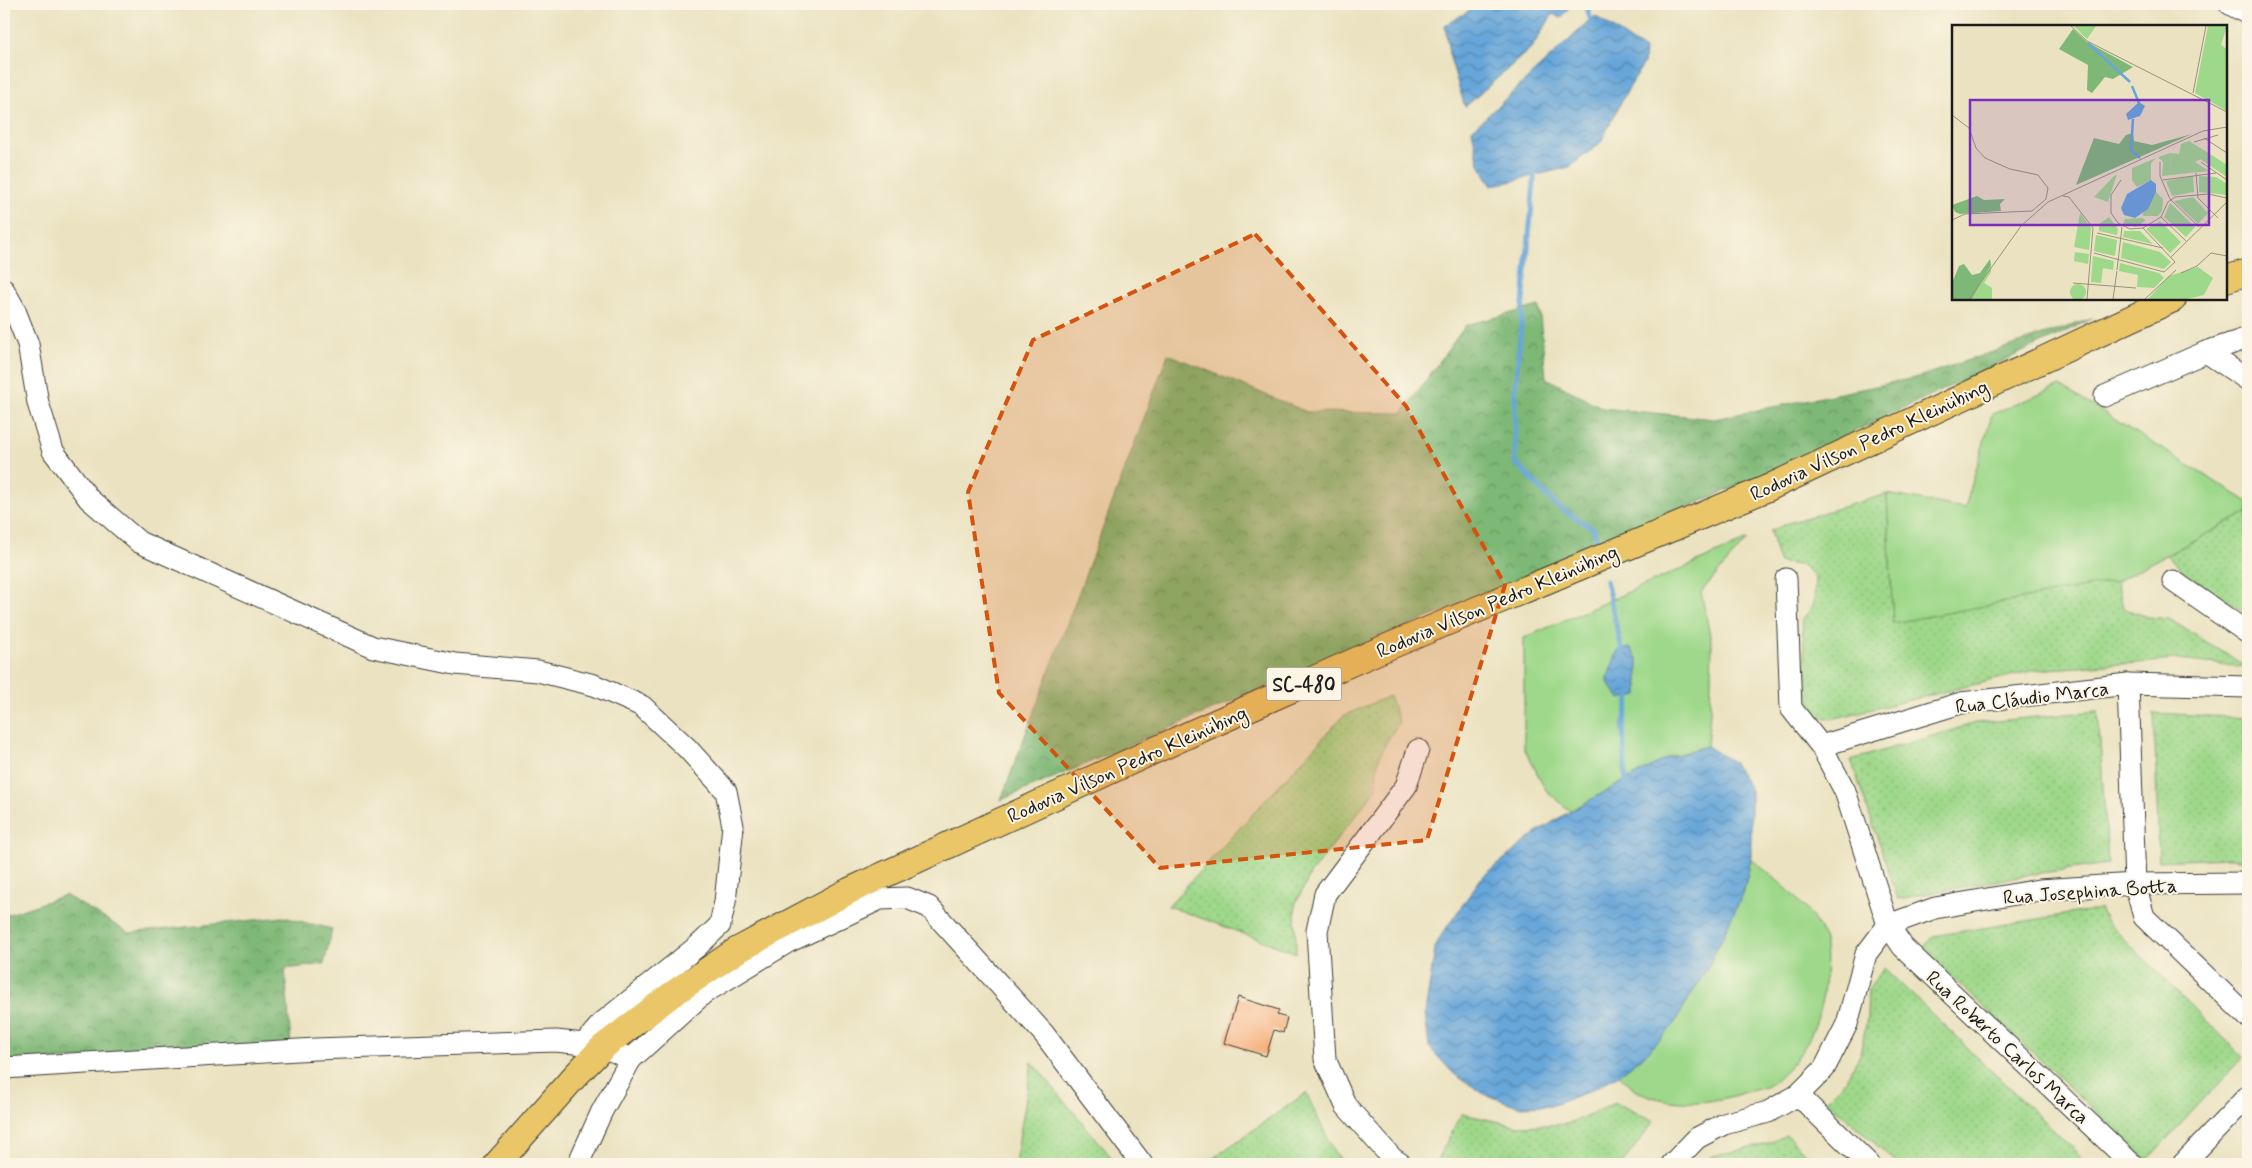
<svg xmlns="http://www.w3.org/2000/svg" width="2252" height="1168" font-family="Mynerve,sans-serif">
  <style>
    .grass { fill: url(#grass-dots); stroke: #5d7a53 }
    .forest { fill: url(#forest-crowns); stroke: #4d6a49 }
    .park { fill: #9ed88a; stroke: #5d7a53 }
    .water { fill: url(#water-waves); stroke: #41617a }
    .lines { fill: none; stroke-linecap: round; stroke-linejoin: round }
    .stream { stroke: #66a6d9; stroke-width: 5 }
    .building { fill: #f6b180 }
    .minor-casing { stroke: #3b3a35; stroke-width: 23 }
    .major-casing { stroke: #3b3a35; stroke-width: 28 }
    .minor { stroke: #fff; stroke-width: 21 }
    .major { stroke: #eac669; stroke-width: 26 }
    .marked { fill: #d4530e; fill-opacity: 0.2; stroke: #d4530e; stroke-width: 4; stroke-dasharray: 10 6; stroke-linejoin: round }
    .labels { text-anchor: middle; stroke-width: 4; stroke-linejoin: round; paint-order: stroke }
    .shield { fill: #fcf5e5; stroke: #5f5d58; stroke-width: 1 }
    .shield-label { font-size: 19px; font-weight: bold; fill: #1c1c1c }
    .street-label { font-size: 20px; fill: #1c1c1c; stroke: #fcf5e5 }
    .inset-river { fill: none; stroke: #66a6d9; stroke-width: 2.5 }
    .inset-road { fill: none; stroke: #98937e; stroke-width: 1 }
    .view { fill: #7b2cbf; fill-opacity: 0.15; stroke: #7b2cbf; stroke-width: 2.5 }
    .inset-edge { fill: none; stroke: #1c1c1c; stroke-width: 2.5 }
  </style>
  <defs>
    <pattern id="grass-dots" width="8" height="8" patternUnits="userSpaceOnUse" patternTransform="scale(1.25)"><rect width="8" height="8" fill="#9ed88a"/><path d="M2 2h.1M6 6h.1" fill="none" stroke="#88b976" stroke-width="1.8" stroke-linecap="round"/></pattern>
    <pattern id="forest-crowns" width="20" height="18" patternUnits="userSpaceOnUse" patternTransform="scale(1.25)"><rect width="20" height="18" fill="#7eb876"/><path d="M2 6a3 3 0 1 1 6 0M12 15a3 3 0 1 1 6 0" fill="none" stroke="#669560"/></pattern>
    <pattern id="water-waves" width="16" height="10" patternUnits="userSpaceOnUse" patternTransform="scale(1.25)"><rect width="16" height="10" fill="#66a6d9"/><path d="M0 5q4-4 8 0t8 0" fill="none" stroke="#5386af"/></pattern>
  </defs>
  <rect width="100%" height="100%" fill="#fcf5e5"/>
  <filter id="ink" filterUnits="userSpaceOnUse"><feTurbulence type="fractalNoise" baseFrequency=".02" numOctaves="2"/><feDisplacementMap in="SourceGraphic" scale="10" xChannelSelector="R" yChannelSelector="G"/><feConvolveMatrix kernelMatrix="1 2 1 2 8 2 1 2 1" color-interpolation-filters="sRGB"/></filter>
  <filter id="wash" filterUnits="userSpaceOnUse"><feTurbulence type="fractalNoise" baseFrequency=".0096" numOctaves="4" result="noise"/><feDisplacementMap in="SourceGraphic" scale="20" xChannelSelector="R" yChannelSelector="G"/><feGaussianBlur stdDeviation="1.12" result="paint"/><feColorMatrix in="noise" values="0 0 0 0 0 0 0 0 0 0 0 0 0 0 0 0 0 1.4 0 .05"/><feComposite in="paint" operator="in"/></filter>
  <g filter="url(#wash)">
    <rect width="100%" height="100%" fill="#eae2c0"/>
    <!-- grass -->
    <g class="grass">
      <path d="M1887 494 1893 622 2117 581 2123 608 2147 617 2169 619 2248 667 2177 660 2035 670 1831 719 1809 714 1802 620 1814 604 1815 578 1804 566 1779 562 1770 531 1791 522Z"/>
      <path d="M2248 512V614L2186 574 2167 555Z"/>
      <path d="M1389 696 1399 722C1384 746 1374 759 1377 788L1311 873 1295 905 1296 953 1168 906 1343 716Z"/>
      <path d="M2098 711 2108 864 2026 875 1898 899 1851 760 1976 723Z"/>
      <path d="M2154 713 2248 718V860L2229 858 2159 861Z"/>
      <path d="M2100 909 2106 921 2243 1057 2147 1160 1922 949 1933 936Z"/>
      <path d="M1884 968 2089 1164H1898L1826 1100 1845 1081 1860 1055 1867 1019 1868 989Z"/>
      <path d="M1032 1062 1117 1164H1015Z"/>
      <path d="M1306 1093 1333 1150 1345 1164H1215L1212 1159Z"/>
      <path d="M1616 1103 1654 1121 1622 1164H1442L1437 1160 1462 1114 1519 1126 1567 1124Z"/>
      <path d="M1786 1135 1817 1164H1703L1712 1156 1768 1144Z"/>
    </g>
    <!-- forest -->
    <g class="forest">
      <path d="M1539 306 1546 378 1603 408 1714 419 1915 378 2094 318 1756 478 1001 800 1168 354 1307 412 1402 413 1466 325Z"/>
      <path d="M65 895 129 933 283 917 332 929 324 964 285 969 291 1045 4 1063V916Z"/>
    </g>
    <!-- park -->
    <g class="park">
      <path d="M2060 386 2248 502V512L2117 581 1893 623 1887 494 1965 508 1992 414Z"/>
      <path d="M1747 540 1701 592 1712 645 1710 712 1707 746 1669 757 1570 811 1546 790 1524 748V638Z"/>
      <path d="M1751 859C1776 879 1803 900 1820 929 1828 944 1826 969 1824 985 1820 1026 1804 1057 1772 1083 1765 1089 1752 1090 1743 1093 1709 1104 1674 1107 1639 1092 1632 1089 1625 1080 1619 1075L1648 1052 1673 1025 1710 963 1726 929 1743 894Z"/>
    </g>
    <!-- water -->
    <g class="water">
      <path d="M1480 4 1571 5 1561 18 1553 14 1532 47 1465 107 1449 54 1445 25Z"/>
      <path d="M1595 16 1645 50 1644 63 1622 100 1601 142 1570 167 1492 186 1479 164 1472 130Z"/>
      <path d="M1631 648 1638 660V695L1620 699 1608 683V676L1618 650Z"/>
      <path d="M1707 746 1733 762 1751 790V859L1743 894 1726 929 1710 963 1673 1026 1648 1052 1619 1075 1587 1092 1554 1105 1518 1106 1484 1094 1454 1074 1429 1047 1425 1013 1436 943 1482 877 1539 831 1570 811 1669 757Z"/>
    </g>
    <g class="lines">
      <!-- stream -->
      <g class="stream">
        <path d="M1586 4 1592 25"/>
        <path d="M1535 170 1515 391V462L1557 506 1594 529 1599 550"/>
        <path d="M1606 581 1623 654"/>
        <path d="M1626 787 1623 726 1631 692"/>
      </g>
    </g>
    <g id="blocks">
      <!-- building -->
      <path class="building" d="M1238 997 1279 1010 1277 1015 1287 1018 1283 1033 1274 1030 1266 1056 1224 1043Z"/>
    </g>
  </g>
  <g filter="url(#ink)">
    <use href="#blocks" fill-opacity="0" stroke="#3b3a35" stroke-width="1"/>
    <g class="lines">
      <defs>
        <g id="minor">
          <path d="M2230 4 2248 14"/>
          <path d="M4 290 14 308 28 344 38 403 53 451 89 499 139 542 373 647 455 664 538 671 594 685 642 706 687 748 726 791 733 826 725 902 720 925 699 945 602 1023 584 1044 556 1041 315 1049 4 1068"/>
          <path d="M2206 352 2248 380"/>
          <path d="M2105 396 2206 352 2248 338"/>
          <path d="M1786 579 1791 708 1821 746 1845 791 1888 925 1903 947 2132 1164"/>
          <path d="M2173 581 2248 633"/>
          <path d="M2128 684 2135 884 2144 917 2248 1017"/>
          <path d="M1821 746 1961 703 2128 684 2248 687"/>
          <path d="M590 1045 603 1047 631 1059 704 993 788 942 880 899 907 898 929 907 1044 1034 1142 1164"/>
          <path d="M1798 1095 1869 1164"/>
          <path d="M578 1164 602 1111 631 1059"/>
          <path d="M1401 1164 1392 1158 1346 1106 1325 1059 1317 931 1325 894 1406 786 1418 750"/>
          <path d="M1672 1164 1697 1138 1724 1124 1768 1112 1798 1095 1824 1069 1847 1024 1866 954 1888 925 1935 908 2039 890 2135 884 2248 883"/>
          <path d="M2183 1164 2248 1096"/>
        </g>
        <g id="major">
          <path d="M2226 279 2248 272"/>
          <path d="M497 1164 575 1076 603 1047 671 995 736 951 849 891 1190 734 1378 651 1768 488 2173 299"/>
        </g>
      </defs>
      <!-- minor casing -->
      <use href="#minor" class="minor-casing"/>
      <!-- major casing -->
      <use href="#major" class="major-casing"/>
      <!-- minor -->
      <use href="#minor" class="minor"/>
      <!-- major -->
      <use href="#major" class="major"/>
    </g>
  </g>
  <!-- marked area -->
  <path class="marked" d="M1255 234 1406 406 1505 585 1427 840 1160 868 999 693 968 492 1033 340Z"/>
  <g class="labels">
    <!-- shield labels -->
    <rect class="shield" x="1266.5" y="667.5" width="75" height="33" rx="4"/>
    <g class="shield-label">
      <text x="1304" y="691">SC-480</text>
    </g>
    <!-- street labels -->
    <g class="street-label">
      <text transform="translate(1869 440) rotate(-25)" y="7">Rodovia Vilson Pedro Kleinübing</text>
      <text transform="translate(1497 601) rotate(-23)" y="7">Rodovia Vilson Pedro Kleinübing</text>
      <text transform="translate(2032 697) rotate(-7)" y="7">Rua Cláudio Marca</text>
      <text transform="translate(1127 764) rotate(-24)" y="7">Rodovia Vilson Pedro Kleinübing</text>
      <text transform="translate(2090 891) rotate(-4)" y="7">Rua Josephina Botta</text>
      <text transform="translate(2008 1047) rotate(43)" y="7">Rua Roberto Carlos Marca</text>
    </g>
  </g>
  <!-- overview -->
  <g transform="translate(1952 25)">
    <rect width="275" height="275" fill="#eae2c0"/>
    <path d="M122 1H144L135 14ZM256 1H275L269 20 275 24V86L243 68ZM218 128 219 141 243 137 257 146 210 151 211 137 206 132ZM258 129 275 140V152L248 134ZM165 149 156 177 142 172 161 152ZM241 151 242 167 220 171 214 156ZM247 151 264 152 275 159V170L247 167ZM241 172 256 188 246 199 222 176ZM218 178 243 202 234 212 212 192ZM128 188 139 203 137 225 122 222ZM157 192 166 204 165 210 147 206V199ZM190 193 194 195 184 202 171 199 173 194ZM208 196 229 217 218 228 194 204ZM172 206H188L201 219 171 212ZM144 210 165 215 163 231 142 226ZM171 217 208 227 219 237 212 244 169 233ZM123 227 137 229 136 239 122 236ZM141 231 162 236 161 245 151 243 149 258 139 257ZM168 238 207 248 212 253 202 263 185 262 186 250 167 246ZM39 240V247L32 258 40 263V274H20ZM246 242 261 253 252 270 235 274H196L217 251ZM118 267a8 8 0 1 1 16 0a8 8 0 1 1-16 0Z" fill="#9ed88a"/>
    <path d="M121 4 135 17 181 42 161 54 153 52 140 68 135 65 136 40 107 24ZM181 108 182 116 200 120 240 109 124 160 142 113 167 119 174 110ZM25 171 32 175 53 174 48 179 49 186 8 189 3 187 0 180ZM38 234 39 240 20 274H0V258L7 241 12 239 20 250 28 248Z" fill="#7eb876"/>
    <path d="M237 116 258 129 243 137 219 142 218 128 227 129 229 119ZM204 133 199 138V155L185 162 180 155V143ZM204 167 211 174 210 186 206 191H192L190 190Z" fill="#9ed88a"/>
    <path d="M187 77 193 81 188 91 176 95 174 89ZM199 155 204 159V167L196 184 183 193 172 190 169 183 175 169Z" fill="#66a6d9"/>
    <path class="inset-river" d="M136 18 178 57M180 61 187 78M181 94 179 125 188 133"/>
    <path class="inset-road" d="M119 1 135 16 275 87M241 68 254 1M0 90 17 103 24 123 33 133 58 144 86 150 96 163 94 174 80 186 13 189 0 195M252 113 275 128M242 117 266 110M208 137V151L218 174 247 202M249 137 275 155M244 148 246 173 266 193M169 155 159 170V188L166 198 178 204 191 203 209 192 216 177 223 172 256 169 275 173M211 155 264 148M111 171 117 172 141 203 135 274M209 192 234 216M145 208 211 223M142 228 212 247 223 237 191 203M219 232 275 177M165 245 170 202M229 248 245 241 259 228 275 231M121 258 184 263M17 274 69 201 96 177 251 106 275 102M161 274 165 246M193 274 224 245"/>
    <path class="view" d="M18 75H257V200H18Z"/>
    <rect width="275" height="275" class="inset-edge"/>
  </g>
  <!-- margin -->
  <rect width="2252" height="1168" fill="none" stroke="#fcf5e5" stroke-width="20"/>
</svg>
